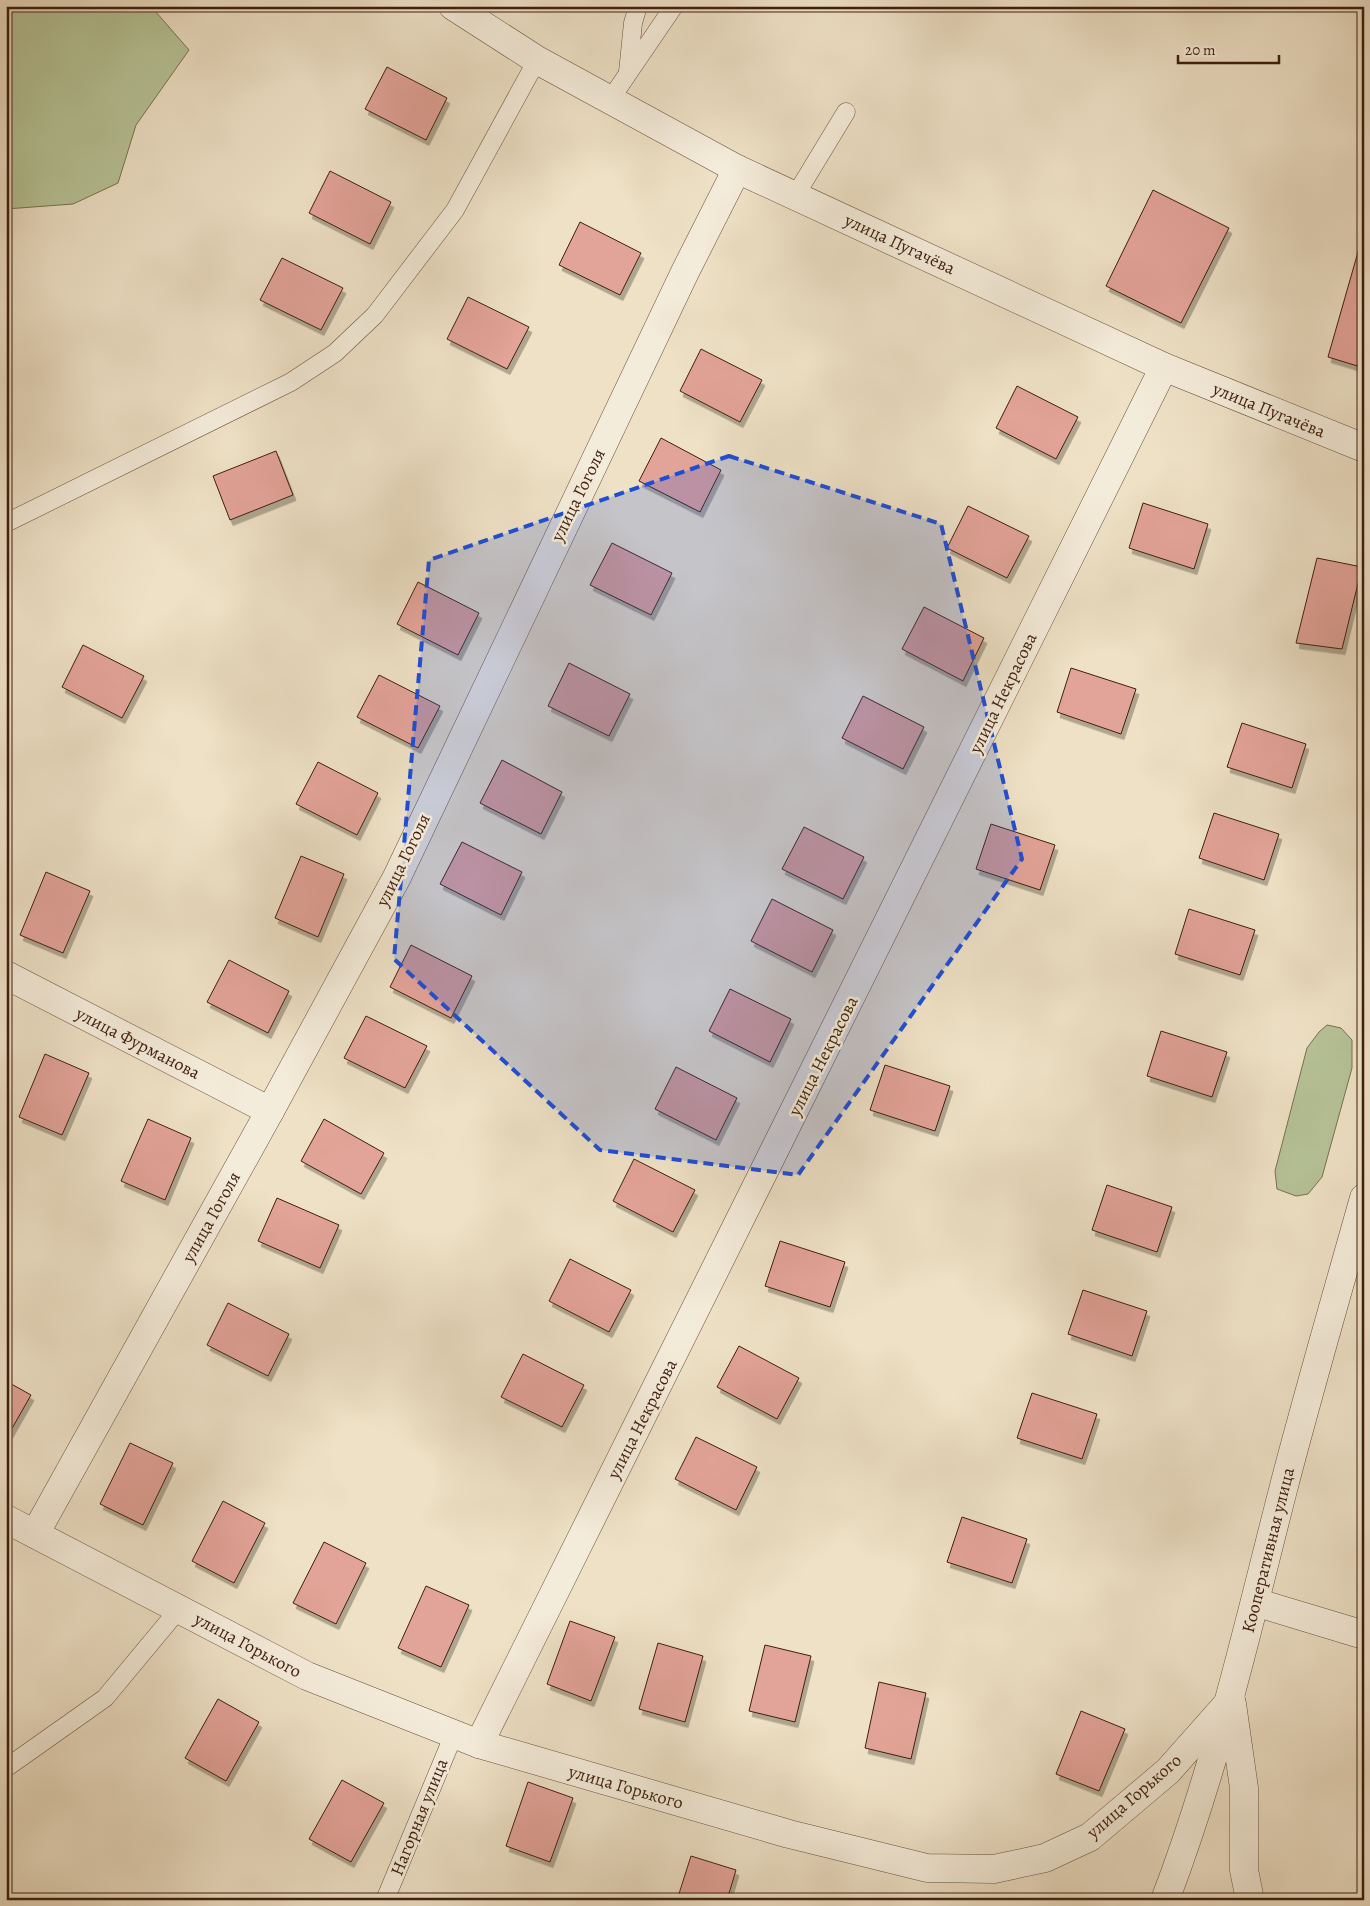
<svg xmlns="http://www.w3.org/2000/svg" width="1370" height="1906" font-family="Alegreya,serif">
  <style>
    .green { fill: #b6c397; stroke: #7a7052 }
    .building { fill: #e2a398; stroke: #3f1e0d; filter: url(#shadow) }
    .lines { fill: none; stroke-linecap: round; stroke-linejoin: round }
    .lane-casing { stroke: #6b4f3b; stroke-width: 19 }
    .street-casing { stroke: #6b4f3b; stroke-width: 29 }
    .lane { stroke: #f4ecda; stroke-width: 18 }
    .street { stroke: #f4ecda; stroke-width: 28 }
    .marked { fill: #1d4ed8; fill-opacity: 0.2; stroke: #1d4ed8; stroke-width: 4; stroke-dasharray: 10 6; stroke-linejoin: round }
    .labels { text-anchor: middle; stroke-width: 5; stroke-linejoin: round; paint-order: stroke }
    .street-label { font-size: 18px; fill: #3f1e0d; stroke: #f4ecda }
  </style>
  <defs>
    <filter id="shadow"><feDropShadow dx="3" dy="5.5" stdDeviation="0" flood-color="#0004"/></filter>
  </defs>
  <rect width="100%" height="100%" fill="#eee1c6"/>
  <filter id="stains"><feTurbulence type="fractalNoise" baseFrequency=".004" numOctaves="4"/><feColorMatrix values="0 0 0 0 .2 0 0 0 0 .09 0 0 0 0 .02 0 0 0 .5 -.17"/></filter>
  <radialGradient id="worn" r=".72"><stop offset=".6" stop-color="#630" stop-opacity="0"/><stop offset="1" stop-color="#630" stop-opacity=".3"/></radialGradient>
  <!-- green -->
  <g class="green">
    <path d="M6 6H159L155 11 189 50 136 125 118 183 73 204 6 209Z"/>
    <path d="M1327 1025 1341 1028 1352 1040V1068L1322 1177 1308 1194 1296 1196 1277 1189 1275 1171 1307 1048 1319 1032Z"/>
  </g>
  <!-- building -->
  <g class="building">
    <path d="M387 67 447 98 426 140 365 109Z"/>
    <path d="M330 171 391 202 370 244 309 213Z"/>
    <path d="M1153 190 1229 228 1181 323 1106 286Z"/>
    <path d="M580 222 641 253 620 295 559 265Z"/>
    <path d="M1362 238H1364V368L1328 357Z"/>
    <path d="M282 258 343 288 321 330 260 300Z"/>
    <path d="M468 297 529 327 507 369 447 339Z"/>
    <path d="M701 349 762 380 740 422 680 391Z"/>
    <path d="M1017 386 1078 417 1056 459 996 428Z"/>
    <path d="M661 438 721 470 700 512 639 481Z"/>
    <path d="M276 451 293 495 230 520 213 476Z"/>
    <path d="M1143 503 1208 524 1194 569 1129 548Z"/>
    <path d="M968 506 1029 536 1007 578 947 548Z"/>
    <path d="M612 543 672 573 651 615 590 585Z"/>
    <path d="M1317 558 1362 567 1342 649 1296 643Z"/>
    <path d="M418 582 479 613 458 655 397 624Z"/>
    <path d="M924 607 984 638 963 681 902 649Z"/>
    <path d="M83 645 144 676 122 718 62 687Z"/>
    <path d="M569 663 630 694 609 736 548 706Z"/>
    <path d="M1071 668 1136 689 1121 734 1057 712Z"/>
    <path d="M379 675 440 706 418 748 357 717Z"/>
    <path d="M863 696 924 727 903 769 842 738Z"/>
    <path d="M1242 723 1306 744 1292 788 1227 767Z"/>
    <path d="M502 760 562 792 541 834 480 803Z"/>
    <path d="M318 762 378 793 357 835 296 804Z"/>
    <path d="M1214 813 1279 834 1264 880 1199 858Z"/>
    <path d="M991 824 1055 845 1040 890 976 869Z"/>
    <path d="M804 827 864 857 843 899 782 869Z"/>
    <path d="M462 842 522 872 501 915 440 884Z"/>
    <path d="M301 856 344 874 318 937 275 918Z"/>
    <path d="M46 872 90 891 63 953 20 935Z"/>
    <path d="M772 899 833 930 812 972 751 941Z"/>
    <path d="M1189 909 1255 930 1240 975 1175 954Z"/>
    <path d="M411 945 472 976 451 1018 390 987Z"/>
    <path d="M229 960 289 991 268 1033 207 1002Z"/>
    <path d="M730 989 791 1019 770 1062 709 1031Z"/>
    <path d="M366 1016 427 1046 405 1088 344 1058Z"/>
    <path d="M1161 1031 1227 1052 1212 1097 1147 1076Z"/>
    <path d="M45 1054 89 1073 62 1135 19 1117Z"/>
    <path d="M885 1065 950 1086 935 1131 870 1110Z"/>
    <path d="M676 1067 737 1098 716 1140 655 1109Z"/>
    <path d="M148 1119 191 1138 165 1200 121 1181Z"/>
    <path d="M324 1119 384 1153 361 1194 301 1161Z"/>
    <path d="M634 1159 695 1190 673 1232 613 1201Z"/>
    <path d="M1107 1185 1172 1207 1157 1252 1092 1230Z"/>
    <path d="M277 1198 339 1225 320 1268 258 1241Z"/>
    <path d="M780 1241 845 1262 830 1307 765 1286Z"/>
    <path d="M570 1259 631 1290 609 1332 549 1301Z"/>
    <path d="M1083 1290 1147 1311 1132 1356 1068 1334Z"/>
    <path d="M228 1303 289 1334 268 1376 207 1345Z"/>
    <path d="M739 1346 799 1378 777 1419 717 1387Z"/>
    <path d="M523 1354 584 1385 562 1427 501 1397Z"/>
    <path d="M6 1381 31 1395 6 1439Z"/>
    <path d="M1032 1393 1097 1414 1082 1459 1017 1438Z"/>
    <path d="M696 1437 757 1467 736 1510 675 1479Z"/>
    <path d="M130 1443 173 1463 143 1525 100 1504Z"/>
    <path d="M223 1501 265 1523 234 1583 192 1561Z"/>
    <path d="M962 1517 1027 1539 1012 1583 947 1562Z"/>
    <path d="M324 1542 366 1563 336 1624 293 1603Z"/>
    <path d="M426 1586 469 1605 441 1667 398 1648Z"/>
    <path d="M570 1621 615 1637 591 1701 547 1684Z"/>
    <path d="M658 1643 703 1656 685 1722 639 1709Z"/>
    <path d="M765 1645 811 1656 795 1722 749 1711Z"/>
    <path d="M879 1682 926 1693 911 1759 865 1748Z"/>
    <path d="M218 1699 259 1722 226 1781 185 1758Z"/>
    <path d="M1081 1711 1125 1729 1099 1791 1056 1774Z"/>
    <path d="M342 1780 384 1803 351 1862 309 1839Z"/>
    <path d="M528 1782 573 1798 550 1862 506 1846Z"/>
    <path d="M691 1856 736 1870 727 1900H677Z"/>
  </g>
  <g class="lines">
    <defs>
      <g id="lane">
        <path d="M628 72 633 23 638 6"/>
        <path d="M610 100 674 6"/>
        <path d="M795 196 846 112"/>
        <path d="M6 523 291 382 335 353 375 315 455 210 537 60"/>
        <path d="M6 1768 105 1698 179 1609"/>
        <path d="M385 1900 454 1734"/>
      </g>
      <g id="street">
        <path d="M453 6 537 60 737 169 1164 367 1364 448"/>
        <path d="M6 975 270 1111"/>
        <path d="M6 1519 307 1676 479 1744 789 1834 927 1868 994 1869 1045 1858 1090 1837 1168 1771 1231 1700"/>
        <path d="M35 1534 270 1111 397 877 685 272 737 169"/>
        <path d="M1255 1602 1364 1635"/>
        <path d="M1232 1704 1244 1788V1870L1250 1900"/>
        <path d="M479 1744 1164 367"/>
        <path d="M1165 1900C1217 1764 1248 1626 1284 1486 1309 1390 1337 1294 1364 1198"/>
      </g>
    </defs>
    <!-- lane casing -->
    <use href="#lane" class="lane-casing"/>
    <!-- street casing -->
    <use href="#street" class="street-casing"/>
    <!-- lane -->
    <use href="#lane" class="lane"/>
    <!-- street -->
    <use href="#street" class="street"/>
  </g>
  <!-- marked area -->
  <path class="marked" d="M729 456 941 524 1022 859 798 1175 600 1150 394 959 429 560Z"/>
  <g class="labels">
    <!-- street labels -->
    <g class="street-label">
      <text transform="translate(900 244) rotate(25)" y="6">улица Пугачёва</text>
      <text transform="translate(1269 410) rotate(22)" y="6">улица Пугачёва</text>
      <text transform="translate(578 495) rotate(-64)" y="6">улица Гоголя</text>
      <text transform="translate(1003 693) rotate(-64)" y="6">улица Некрасова</text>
      <text transform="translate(403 860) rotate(-64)" y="6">улица Гоголя</text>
      <text transform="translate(138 1043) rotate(27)" y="6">улица Фурманова</text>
      <text transform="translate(823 1056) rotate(-63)" y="6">улица Некрасова</text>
      <text transform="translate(211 1217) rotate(-61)" y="6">улица Гоголя</text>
      <text transform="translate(642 1419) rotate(-63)" y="6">улица Некрасова</text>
      <text transform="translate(1268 1550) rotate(-76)" y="6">Кооперативная улица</text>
      <text transform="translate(248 1645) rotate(28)" y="6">улица Горького</text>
      <text transform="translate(626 1787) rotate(16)" y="6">улица Горького</text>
      <text transform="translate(1134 1796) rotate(-41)" y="6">улица Горького</text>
      <text transform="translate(419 1817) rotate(-68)" y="6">Нагорная улица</text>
    </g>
  </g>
  <!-- margin -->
  <rect width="1370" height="1906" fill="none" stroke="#eee1c6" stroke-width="25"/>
  <rect x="8" y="8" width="1355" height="1891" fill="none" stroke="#3f1e0d" stroke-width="2.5"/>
  <rect x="12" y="12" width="1345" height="1881" fill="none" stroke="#3f1e0d"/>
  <!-- scale -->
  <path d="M1178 55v8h101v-8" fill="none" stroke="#3f1e0d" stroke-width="2.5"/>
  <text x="1185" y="55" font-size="15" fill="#3f1e0d" stroke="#f4ecda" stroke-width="4" paint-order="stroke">20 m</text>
  <rect width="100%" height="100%" filter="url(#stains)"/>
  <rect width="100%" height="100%" fill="url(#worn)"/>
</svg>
